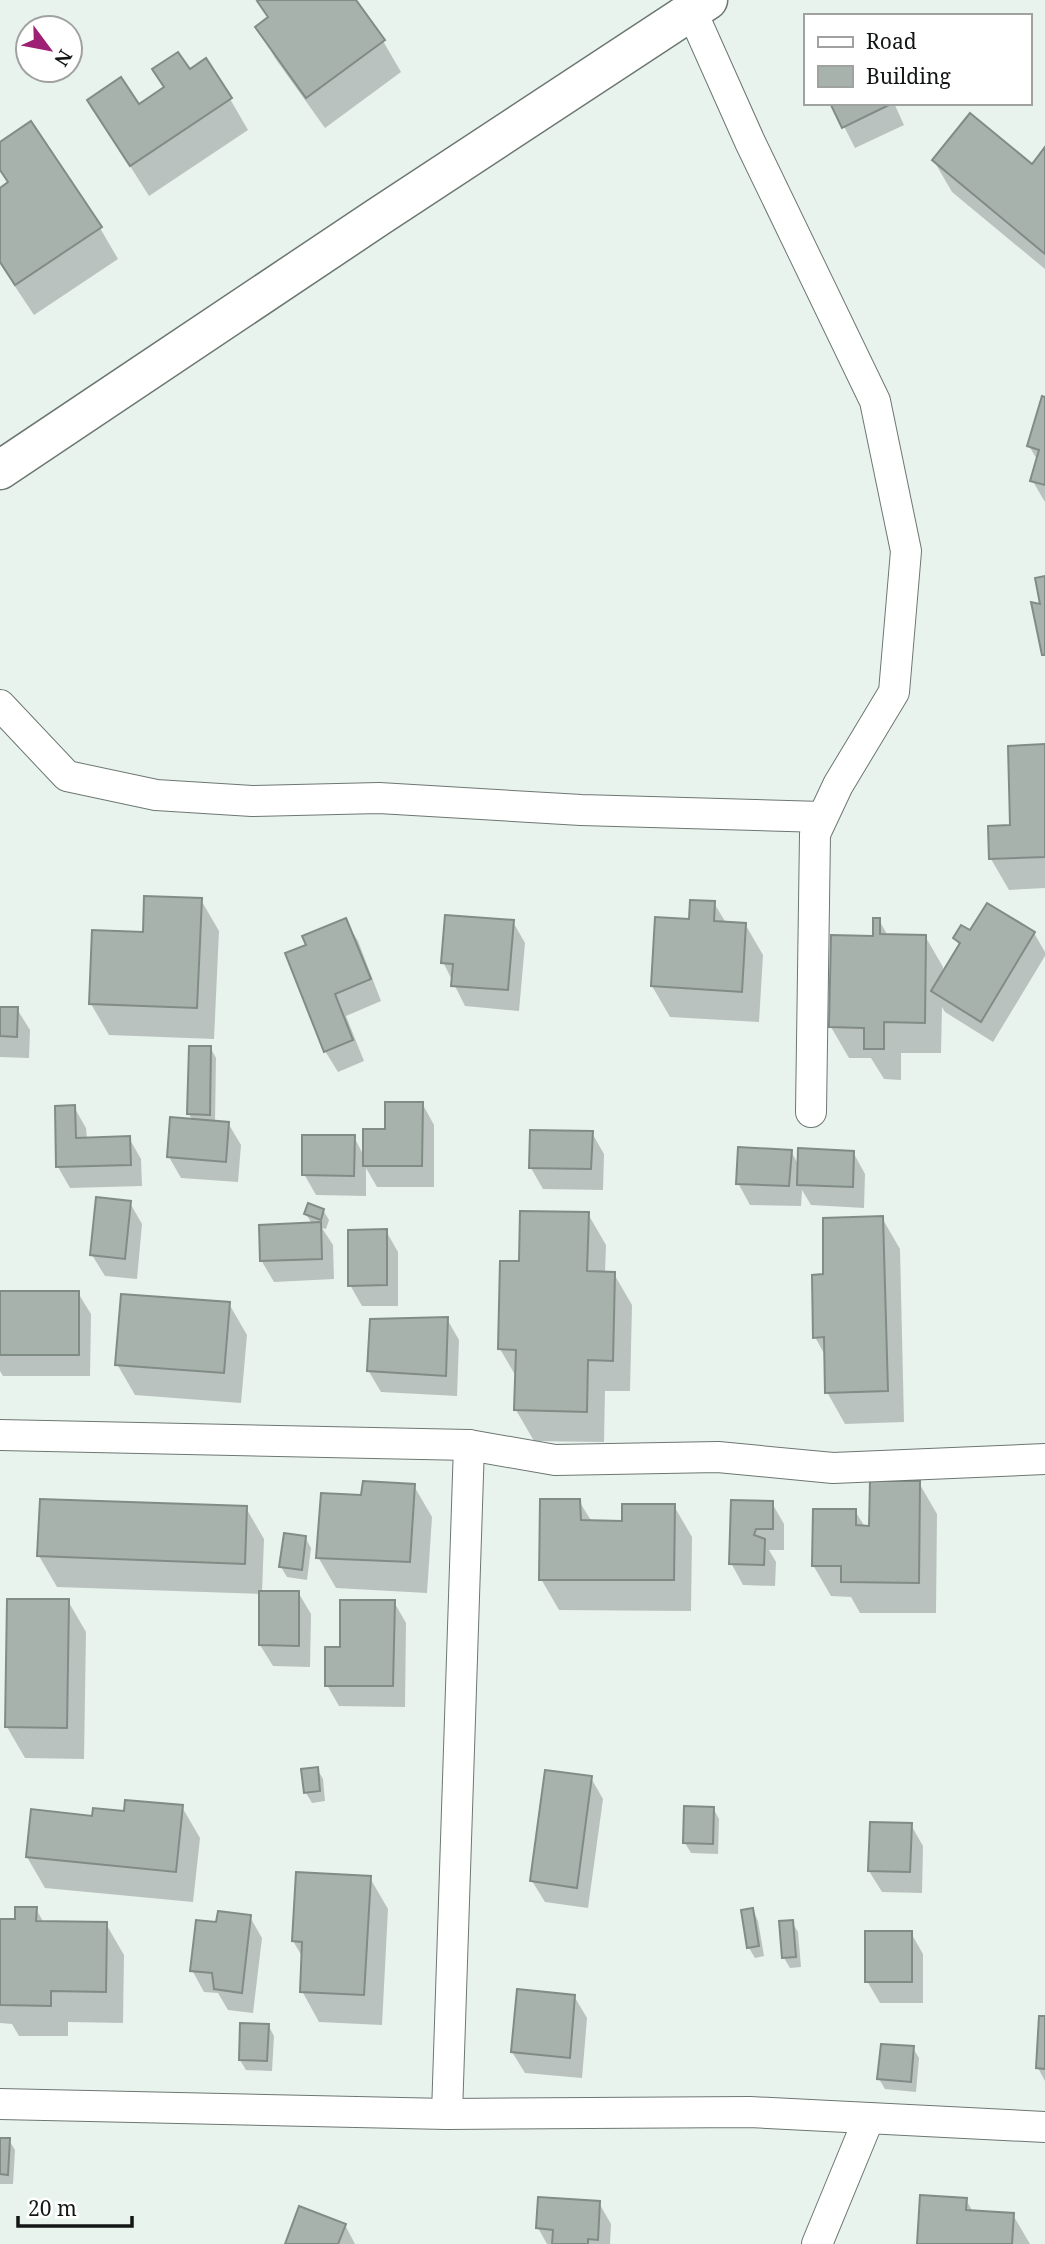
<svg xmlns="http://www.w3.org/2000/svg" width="1045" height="2244" font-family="'Noto Serif',serif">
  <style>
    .shadow { fill: #0003 }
    .building { fill: #a8b2ad; stroke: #828c87; stroke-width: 2 }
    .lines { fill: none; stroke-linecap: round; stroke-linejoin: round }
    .street-casing { stroke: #6d7772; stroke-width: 32 }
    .secondary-casing { stroke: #6d7772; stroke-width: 41 }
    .street { stroke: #fff; stroke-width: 30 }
    .secondary { stroke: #fff; stroke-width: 38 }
  </style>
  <rect width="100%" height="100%" fill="#e8f3ee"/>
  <!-- shadow -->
  <g class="shadow">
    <path d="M262 0H354L383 41 401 72 325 128 275 58 257 27 269 19Z"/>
    <path d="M189 71 230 99 248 130 149 196 89 101 138 107Z"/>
    <path d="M832 103H894L904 125 855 148Z"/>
    <path d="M0 144 100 228 118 259 34 315 0 264V190L9 184 0 169Z"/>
    <path d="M1045 150V269L952 192 934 161 1032 166Z"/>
    <path d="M1045 399V502L1032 480 1038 461 1029 446Z"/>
    <path d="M1045 746V888L1009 890 991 859 1012 827Z"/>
    <path d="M201 900 219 931 214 1039 109 1035 91 1004 144 933Z"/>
    <path d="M714 903 726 923 745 924 763 955 759 1022 670 1017 652 986 691 921Z"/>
    <path d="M345 920 358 941 381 1001 346 1016 364 1061 338 1072 325 1051 308 946Z"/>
    <path d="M879 920 888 936H925L943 967 942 976 960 947 955 938 971 932 1034 933 1045 952V956L993 1042 945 1012 942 1007 941 1053H901V1080L884 1079 871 1058H849L831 1027 874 937Z"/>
    <path d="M513 922 525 943 519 1011 465 1006 443 962Z"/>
    <path d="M0 1008 17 1009 30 1030 29 1058 0 1057Z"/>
    <path d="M210 1047 216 1058 215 1122 228 1123 241 1145 238 1182 181 1178 169 1157 193 1121 189 1114Z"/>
    <path d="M422 1103 434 1125V1187H377L366 1168V1196L316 1195 304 1174 354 1137 364 1156 387 1131Z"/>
    <path d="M74 1107 86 1128 87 1139 129 1138 141 1159 142 1186 70 1188 58 1167Z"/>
    <path d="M592 1133 604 1154 603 1190 543 1189 531 1168Z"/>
    <path d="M791 1151 799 1166 853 1152 865 1174 864 1208 811 1205 802 1190 801 1206 750 1205 738 1183Z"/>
    <path d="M130 1203 142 1224 137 1279 105 1276 92 1255Z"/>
    <path d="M323 1210 329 1220 326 1229 322 1228 333 1245 334 1279 274 1282 261 1260 312 1224 306 1214Z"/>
    <path d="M588 1214 606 1245 605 1273 614 1274 632 1305 630 1391H605L604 1442 534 1441 516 1410 517 1378 500 1349 520 1263Z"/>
    <path d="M882 1218 900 1249 904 1422 845 1424 827 1392 826 1357 815 1337Z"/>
    <path d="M386 1231 398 1252V1306H362L350 1285Z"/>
    <path d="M0 1293H78L91 1314 90 1376H3L0 1371Z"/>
    <path d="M229 1304 247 1335 241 1403 135 1395 117 1364Z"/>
    <path d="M447 1319 459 1340 457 1396 381 1392 368 1370Z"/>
    <path d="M919 1483 937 1514 936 1613H860L851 1597 831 1596 813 1565 855 1511 865 1527 871 1528Z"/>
    <path d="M414 1486 432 1517 427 1593 336 1588 318 1557 363 1497Z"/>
    <path d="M579 1501 592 1522H624L674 1506 692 1537 691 1611 559 1610 541 1579Z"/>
    <path d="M772 1503 784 1524V1550H769L776 1562 775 1586 743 1585 731 1563Z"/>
    <path d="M246 1508 264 1539 262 1592H298L311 1614 310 1667 273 1666 260 1645V1594L57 1587 39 1556Z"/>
    <path d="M305 1537 311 1548 307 1580 287 1577 281 1567Z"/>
    <path d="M68 1601 86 1632 84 1759 25 1758 7 1727Z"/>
    <path d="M394 1602 406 1623 405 1707 339 1706 327 1685 342 1649Z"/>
    <path d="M317 1769 323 1779 325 1801 312 1803 306 1793 303 1770Z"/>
    <path d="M591 1778 603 1799 588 1908 545 1902 532 1881Z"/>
    <path d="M182 1807 200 1838 193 1902 45 1888 27 1857 93 1817Z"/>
    <path d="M713 1808 719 1819 718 1854 691 1853 685 1843Z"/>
    <path d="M911 1825 923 1846 922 1893 882 1892 869 1871Z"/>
    <path d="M370 1878 388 1909 382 2025 319 2022 302 1991 303 1958 293 1941Z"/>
    <path d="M36 1909 44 1923 106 1924 124 1955 123 2023 68 2022V2036H19L12 2024 0 2023V1921H17Z"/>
    <path d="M753 1910 758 1921 764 1956 755 1958 749 1948 743 1912Z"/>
    <path d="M250 1917 262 1938 253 2013 228 2010 218 1993 204 1992 192 1970 218 1924Z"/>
    <path d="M792 1922 798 1932 801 1967 790 1968 784 1958Z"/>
    <path d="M911 1933 923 1954V2003H880L867 1981Z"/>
    <path d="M574 1996 587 2018 582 2078 525 2073 512 2052Z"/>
    <path d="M1045 2018V2081L1038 2068Z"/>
    <path d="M268 2025 274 2036 272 2071 246 2070 240 2060Z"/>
    <path d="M913 2048 919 2058 916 2092 885 2089 879 2079Z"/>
    <path d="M0 2140H9L15 2150 13 2184H0Z"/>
    <path d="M966 2200 973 2212 1013 2215 1030 2244H919Z"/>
    <path d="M599 2203 611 2224 610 2244H547L538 2228Z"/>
    <path d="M345 2225 355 2244H286Z"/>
  </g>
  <!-- building -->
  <g class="building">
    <path d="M259 0H356L385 40 306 98 255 27 268 17 257 1Z"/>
    <path d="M178 52 190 69 206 58 232 98 130 166 87 100 121 77 139 104 164 87 152 69Z"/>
    <path d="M830 103H893L842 128Z"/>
    <path d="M970 113 1032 164 1045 147V254L932 160Z"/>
    <path d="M31 121 102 227 15 285 0 262V188L8 182 0 170V142Z"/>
    <path d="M1042 396 1045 397V485L1030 481 1039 450 1027 446Z"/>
    <path d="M1045 576V655H1042L1031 602 1040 604 1035 578Z"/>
    <path d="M1045 744V857L989 859 988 826 1010 825 1008 746Z"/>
    <path d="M144 896 202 898 197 1008 89 1004 92 930 143 932Z"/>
    <path d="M690 900 715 901 714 921 746 923 742 992 651 986 655 917 689 919Z"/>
    <path d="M987 903 1035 932 981 1022 931 991 960 943 953 938 961 925 970 930Z"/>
    <path d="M445 915 514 920 508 990 451 986 453 964 441 963Z"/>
    <path d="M346 918 371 979 335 994 353 1040 324 1052 285 953 306 945 302 936Z"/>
    <path d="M873 918H880V934L926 935 925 1023 884 1022V1049H864V1028L829 1027 831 935 873 936Z"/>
    <path d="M0 1007H18L17 1037 0 1036Z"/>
    <path d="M189 1046H211L210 1115 187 1114Z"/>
    <path d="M385 1102H423L422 1166H363V1129H385Z"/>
    <path d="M75 1105 76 1138 130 1136 131 1165 56 1167 55 1106Z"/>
    <path d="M170 1117 229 1122 226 1162 167 1157Z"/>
    <path d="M530 1130 593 1131 591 1169 529 1168Z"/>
    <path d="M302 1135H355L354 1176 302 1175Z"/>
    <path d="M738 1147 792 1150 789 1186 736 1184Z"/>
    <path d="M798 1148 854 1151 853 1187 797 1185Z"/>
    <path d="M96 1197 131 1201 125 1259 90 1255Z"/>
    <path d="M308 1203 324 1209 321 1220 304 1214Z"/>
    <path d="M520 1211 589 1212 587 1271 615 1272 613 1361 588 1360 587 1412 514 1410 516 1350 498 1349 500 1261H519Z"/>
    <path d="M883 1216 888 1391 825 1393 824 1337 813 1338 812 1275 823 1274V1218Z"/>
    <path d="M321 1222 322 1259 260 1261 259 1225Z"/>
    <path d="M387 1229V1285L348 1286V1230Z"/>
    <rect x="0" y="1291" width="79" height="64"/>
    <path d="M121 1294 230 1302 224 1373 115 1365Z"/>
    <path d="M448 1317 446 1376 367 1371 370 1319Z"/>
    <path d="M363 1481 415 1484 410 1562 316 1558 321 1493 361 1495Z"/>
    <path d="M870 1481H920L919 1583 841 1582V1566H812L813 1509H856V1525L869 1526Z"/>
    <path d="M40 1499 247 1506 245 1564 37 1556Z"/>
    <path d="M540 1499H580L581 1520 622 1521V1504H675L674 1580H539Z"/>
    <path d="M731 1500 773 1501V1529H756L754 1535 765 1539 764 1565 729 1564Z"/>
    <path d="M284 1533 306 1536 302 1570 279 1567Z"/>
    <path d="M259 1591H299V1646L259 1645Z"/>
    <path d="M7 1599H69L67 1728 5 1727Z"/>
    <path d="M340 1600H395L393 1686H325V1647H340Z"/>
    <path d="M318 1767 320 1791 304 1793 301 1769Z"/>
    <path d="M545 1770 592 1776 577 1888 530 1881Z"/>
    <path d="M125 1800 183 1805 176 1872 26 1857 31 1809 92 1816 93 1808 124 1811Z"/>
    <path d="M684 1806 714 1807 713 1844 683 1843Z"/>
    <path d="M870 1822 912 1823 910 1872 868 1871Z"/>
    <path d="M296 1872 371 1876 364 1995 300 1992 302 1942 292 1941Z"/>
    <path d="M15 1907H37L36 1921 107 1922 106 1992 51 1991V2006L0 2005V1919H15Z"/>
    <path d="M753 1908 759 1946 747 1948 741 1910Z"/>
    <path d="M218 1911 251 1915 242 1993 214 1989 212 1973 190 1971 196 1920 216 1922Z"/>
    <path d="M793 1920 796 1957 782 1958 779 1921Z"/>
    <rect x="865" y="1931" width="47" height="51"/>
    <path d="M517 1989 575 1995 570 2058 511 2052Z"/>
    <path d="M1039 2016H1045V2069L1036 2068Z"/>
    <path d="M240 2023 269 2024 267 2061 239 2060Z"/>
    <path d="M881 2044 914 2046 911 2082 877 2079Z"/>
    <path d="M0 2138H10L8 2175 0 2174Z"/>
    <path d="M920 2195 967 2198 966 2210 1014 2213 1012 2244H917Z"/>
    <path d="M538 2197 600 2201 598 2240 588 2239V2244H552L553 2230 536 2228Z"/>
    <path d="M299 2206 346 2224 338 2244H285Z"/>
  </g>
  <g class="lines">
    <defs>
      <g id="street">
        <path d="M692 12 750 142 875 401 906 551 894 692 838 785 815 834 811 1112"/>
        <path d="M0 705 67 776 156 795 252 801 379 798 581 810 822 817"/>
        <path d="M0 1435 469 1445 555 1460 718 1457 833 1468 1045 1459"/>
        <path d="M0 2104 447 2114 750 2112 1045 2127"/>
        <path d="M447 2114 469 1445"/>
        <path d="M817 2244 869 2118"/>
      </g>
      <path id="secondary" d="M0 470 378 217 708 0"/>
    </defs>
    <!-- street casing -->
    <use href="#street" class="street-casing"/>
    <!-- secondary casing -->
    <use href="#secondary" class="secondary-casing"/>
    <!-- street -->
    <use href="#street" class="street"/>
    <!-- secondary -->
    <use href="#secondary" class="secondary"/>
  </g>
  <!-- legend -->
  <rect x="804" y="14" width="228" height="91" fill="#ffffff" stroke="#a0a2a1" stroke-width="2"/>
  <rect x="818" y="37" width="35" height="10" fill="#ffffff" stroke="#a0a2a1" stroke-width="2"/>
  <text x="866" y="49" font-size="21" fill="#121614">Road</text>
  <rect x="818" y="66" width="35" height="21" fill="#a8b2ad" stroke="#a0a2a1" stroke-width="2"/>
  <text x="866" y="84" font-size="21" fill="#121614">Building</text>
  <!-- north arrow -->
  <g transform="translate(49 49) rotate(122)"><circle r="33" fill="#ffffff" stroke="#a0a2a1" stroke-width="2"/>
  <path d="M0-5L12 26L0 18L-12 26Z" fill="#9e2074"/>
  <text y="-10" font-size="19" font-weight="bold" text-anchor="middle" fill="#121614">N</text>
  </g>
  <!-- scale -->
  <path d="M18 2216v10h114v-10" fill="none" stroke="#121614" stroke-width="3.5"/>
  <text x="28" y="2216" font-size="21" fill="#121614" stroke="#ffffff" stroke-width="5" paint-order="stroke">20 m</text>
</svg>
